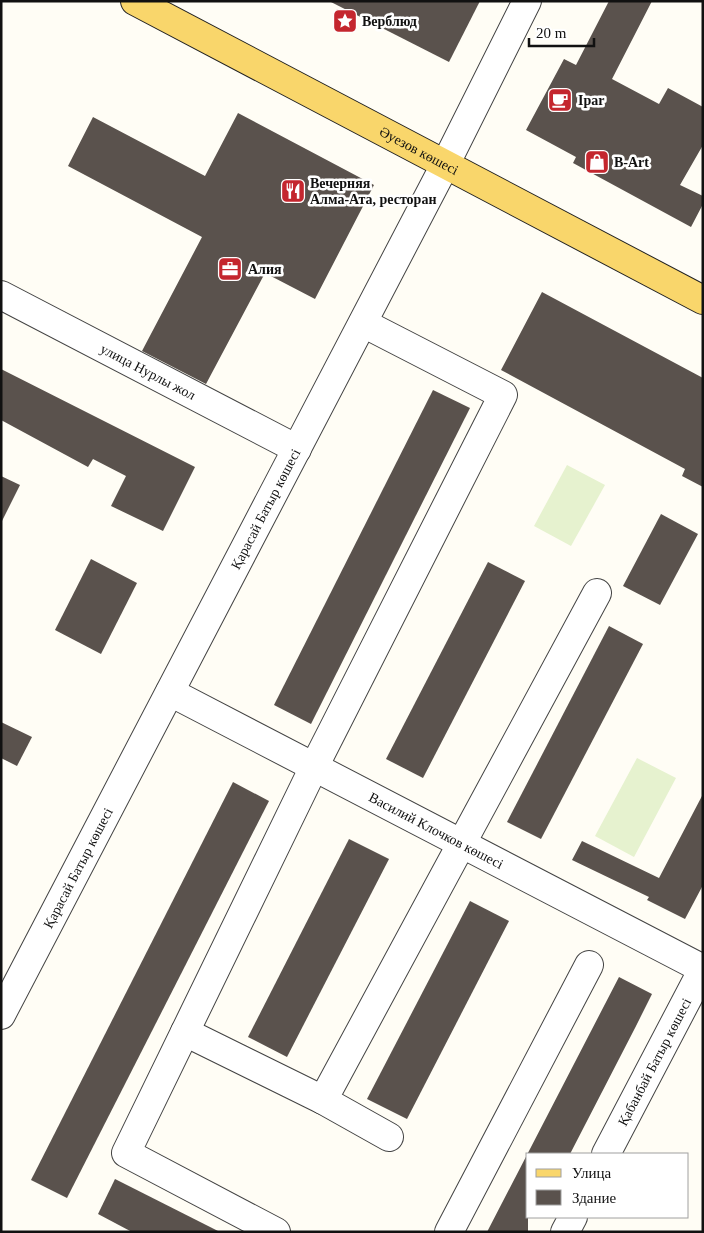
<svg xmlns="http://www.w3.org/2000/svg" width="704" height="1233" font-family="Georgia,serif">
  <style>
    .pitch { fill: #e6f2cf }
    .building { fill: #5a524d }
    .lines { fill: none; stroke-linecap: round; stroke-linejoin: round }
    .minor-casing { stroke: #444; stroke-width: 30 }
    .major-casing { stroke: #222; stroke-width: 30 }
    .minor { stroke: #fff; stroke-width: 28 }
    .major { stroke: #f9d66b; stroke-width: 28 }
    .labels { text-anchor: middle; stroke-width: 5; stroke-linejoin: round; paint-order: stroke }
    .poi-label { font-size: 14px; font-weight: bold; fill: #111; stroke: #fff; text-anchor: start }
    .street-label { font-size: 14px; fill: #111; stroke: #fff }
  </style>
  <rect width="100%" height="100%" fill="#fffdf5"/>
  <!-- pitch -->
  <g class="pitch">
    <path d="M567 465 605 485 571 546 534 526Z"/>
    <path d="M637 758 676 778 634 857 595 836Z"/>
  </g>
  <!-- building -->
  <g class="building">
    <path d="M329 1H480L449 62Z"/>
    <path d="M609 1H652L612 79 659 104 668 88 703 107V145L680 185 703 196V204L691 227 573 163 576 157 526 130 564 59 576 65Z"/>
    <path d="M238 113 374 185 315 299 265 273 206 384 142 351 202 237 68 166 93 117 205 176Z"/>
    <path d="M542 292 703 378V487L682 476 685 469 501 370Z"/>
    <path d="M1 369 195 467 163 531 111 506 126 476 93 459 88 467 1 420Z"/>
    <path d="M433 390 470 408 311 724 274 705Z"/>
    <path d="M1 476 20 485 1 523Z"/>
    <path d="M661 514 698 534 660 605 623 586Z"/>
    <path d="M91 559 137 583 101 654 55 630Z"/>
    <path d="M488 562 525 581 423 778 386 759Z"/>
    <path d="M609 626 643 644 541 839 507 822Z"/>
    <path d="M1 722 32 737 17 766 1 758Z"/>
    <path d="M233 782 269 801 67 1198 31 1180Z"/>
    <path d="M703 794V885L685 919 647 900 649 897 572 860 582 841 659 878Z"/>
    <path d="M349 839 389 859 287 1057 248 1037Z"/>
    <path d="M470 901 509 921 407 1119 367 1099Z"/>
    <path d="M619 977 652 994 635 1028 570 1154H528V1232H487Z"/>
    <path d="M115 1179 220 1232H132L98 1214Z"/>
  </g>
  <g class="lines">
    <defs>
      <g id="minor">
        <path id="s1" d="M1 295 297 449"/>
        <path id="s2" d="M170 692 703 969"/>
        <path id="s3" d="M1 1015 446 163 527 1"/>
        <path d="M185 1032 323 1100"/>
        <path d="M389 1137 323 1100 597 593"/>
        <path id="s4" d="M606 1154 703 969"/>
        <path d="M276 1232 126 1153 313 769 503 395 363 323"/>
        <path d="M449 1232 589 965"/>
        <path d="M565 1232 573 1217"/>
      </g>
      <g id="major">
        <path id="s5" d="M135 1 703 300"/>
      </g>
    </defs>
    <!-- minor casing -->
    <use href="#minor" class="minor-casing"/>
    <!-- major casing -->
    <use href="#major" class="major-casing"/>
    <!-- minor -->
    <use href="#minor" class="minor"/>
    <!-- major -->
    <use href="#major" class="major"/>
  </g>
  <!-- icons -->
  <defs>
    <symbol id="sight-square" viewBox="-11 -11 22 22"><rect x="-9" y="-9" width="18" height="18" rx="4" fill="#c4262e" stroke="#fff"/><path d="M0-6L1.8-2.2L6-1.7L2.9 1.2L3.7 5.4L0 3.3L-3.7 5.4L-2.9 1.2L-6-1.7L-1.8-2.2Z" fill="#fff"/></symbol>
    <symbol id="cafe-square" viewBox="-11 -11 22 22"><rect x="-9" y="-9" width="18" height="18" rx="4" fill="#c4262e" stroke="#fff"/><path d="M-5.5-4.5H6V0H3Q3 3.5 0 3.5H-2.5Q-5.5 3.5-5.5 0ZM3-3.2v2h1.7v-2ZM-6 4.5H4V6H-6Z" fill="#fff"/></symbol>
    <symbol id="shop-square" viewBox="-11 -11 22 22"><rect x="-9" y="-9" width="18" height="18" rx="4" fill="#c4262e" stroke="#fff"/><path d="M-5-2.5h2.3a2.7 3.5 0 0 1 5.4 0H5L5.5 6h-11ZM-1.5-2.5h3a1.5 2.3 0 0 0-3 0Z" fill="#fff"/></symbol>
    <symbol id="restaurant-square" viewBox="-11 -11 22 22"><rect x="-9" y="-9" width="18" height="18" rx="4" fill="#c4262e" stroke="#fff"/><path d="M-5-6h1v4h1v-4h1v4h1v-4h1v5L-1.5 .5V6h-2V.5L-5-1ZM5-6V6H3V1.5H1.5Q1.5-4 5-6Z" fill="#fff"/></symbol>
    <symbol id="office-square" viewBox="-11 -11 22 22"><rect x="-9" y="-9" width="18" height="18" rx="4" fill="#c4262e" stroke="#fff"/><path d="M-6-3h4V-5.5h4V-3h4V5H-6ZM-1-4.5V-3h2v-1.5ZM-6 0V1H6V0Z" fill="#fff"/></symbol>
  </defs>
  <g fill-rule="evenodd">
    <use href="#sight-square" x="331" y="7" width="28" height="28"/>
    <use href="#cafe-square" x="546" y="86" width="28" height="28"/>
    <use href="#shop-square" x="583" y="148" width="28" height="28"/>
    <use href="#restaurant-square" x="279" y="177" width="28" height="28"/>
    <use href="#office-square" x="216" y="255" width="28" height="28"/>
  </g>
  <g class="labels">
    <!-- poi labels -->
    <g class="poi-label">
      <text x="362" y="26">Верблюд</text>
      <text x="578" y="105">Ipar</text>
      <text x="614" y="167">B-Art</text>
      <text x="310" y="188">Вечерняя<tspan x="310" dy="16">Алма-Ата, ресторан</tspan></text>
      <text x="248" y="274">Алия</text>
    </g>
    <!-- street labels -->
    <g class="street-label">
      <text dy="5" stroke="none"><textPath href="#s5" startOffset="321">Әуезов көшесі</textPath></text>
      <text dy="5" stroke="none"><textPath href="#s1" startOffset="166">улица Нурлы жол</textPath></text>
      <text dy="5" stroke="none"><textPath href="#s3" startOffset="571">Қарасай Батыр көшесі</textPath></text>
      <text dy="5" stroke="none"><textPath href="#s2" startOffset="300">Василий Клочков көшесі</textPath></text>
      <text dy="5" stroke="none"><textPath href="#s3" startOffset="166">Қарасай Батыр көшесі</textPath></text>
      <text dy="5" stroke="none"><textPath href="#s4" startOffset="104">Қабанбай Батыр көшесі</textPath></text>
    </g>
  </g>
  <!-- border -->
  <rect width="704" height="1233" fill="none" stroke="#111111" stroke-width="5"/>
  <!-- legend -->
  <rect x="526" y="1153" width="162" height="65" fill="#ffffff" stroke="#a0a0a0"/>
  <rect x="536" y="1169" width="25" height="8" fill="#f9d66b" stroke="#a0a0a0"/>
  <text x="572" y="1178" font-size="15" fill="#111111">Улица</text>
  <rect x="536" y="1190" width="25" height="15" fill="#5a524d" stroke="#a0a0a0"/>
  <text x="572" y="1203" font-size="15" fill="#111111">Здание</text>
  <!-- scale -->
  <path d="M529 38v8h65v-8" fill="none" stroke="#111111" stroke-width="2.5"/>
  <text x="536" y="38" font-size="15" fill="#111111" stroke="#ffffff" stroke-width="4" paint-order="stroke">20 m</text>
</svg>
